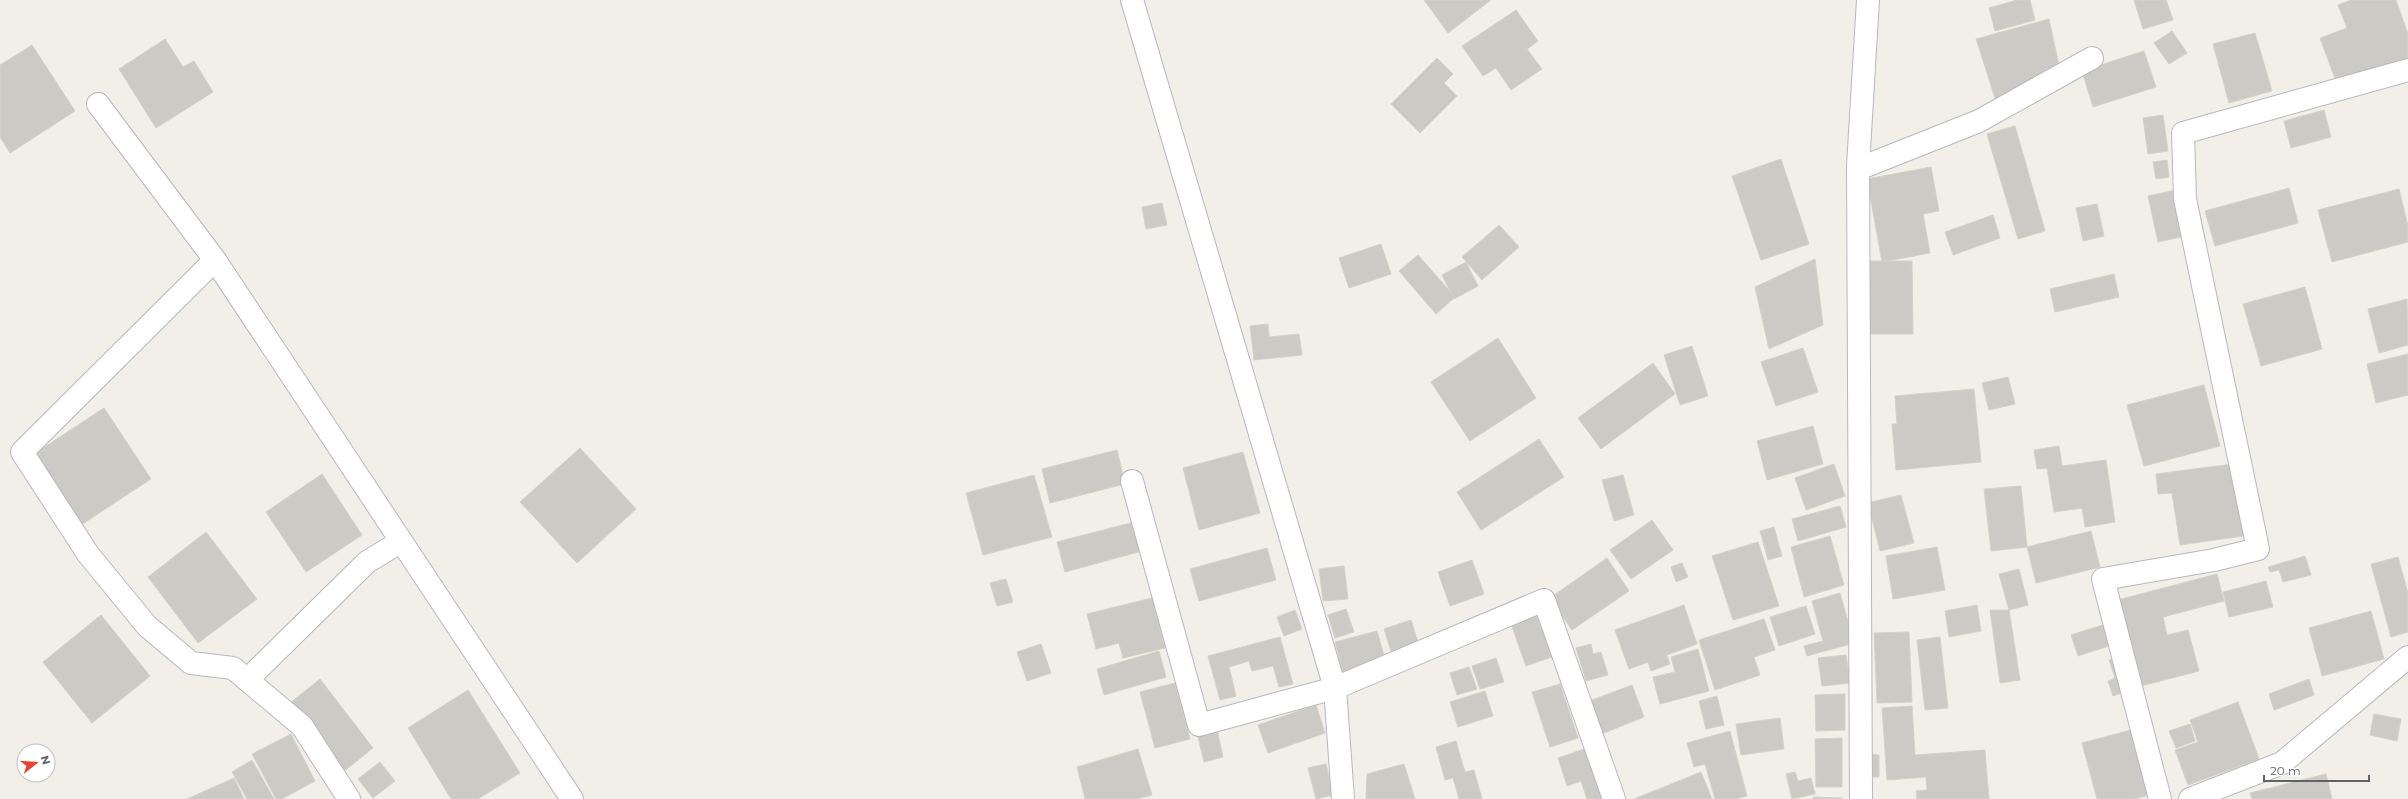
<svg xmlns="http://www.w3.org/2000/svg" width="2408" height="799" font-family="Montserrat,sans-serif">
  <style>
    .building { fill: #cccac5; stroke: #d6d1c6 }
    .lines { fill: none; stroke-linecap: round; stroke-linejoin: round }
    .minor-casing { stroke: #b5b8bc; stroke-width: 24 }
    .minor { stroke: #fff; stroke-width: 22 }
  </style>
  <rect width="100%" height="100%" fill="#f1efe8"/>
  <!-- building -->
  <g class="building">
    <path d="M1424 0H1491L1448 33Z"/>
    <path d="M2017 0H2030L2035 20 1995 31 1989 8Z"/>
    <path d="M2134 0H2166L2173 20 2143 29Z"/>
    <path d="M2351 0H2396L2408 34V58L2337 84 2320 38 2347 28 2338 5Z"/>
    <path d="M1516 10 1538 41 1527 49 1542 69 1511 90 1496 68 1483 76 1462 46Z"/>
    <path d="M2049 19 2060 70 1997 104 1976 39Z"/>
    <path d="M2172 31 2187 53 2169 64 2154 43Z"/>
    <path d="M2255 33 2272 91 2229 103 2213 44Z"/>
    <path d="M165 39 183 67 194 61 213 92 156 128 119 69Z"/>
    <path d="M32 45 75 111 10 153 0 137V65Z"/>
    <path d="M2144 51 2156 87 2093 107 2082 71Z"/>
    <path d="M1437 58 1453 74 1444 83 1457 96 1420 133 1391 104Z"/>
    <path d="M2324 110 2331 137 2291 148 2284 121Z"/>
    <path d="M2163 115 2168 151 2148 154 2143 118Z"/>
    <path d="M2015 126 2045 231 2018 239 1987 134Z"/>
    <path d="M1781 159 1809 244 1761 260 1732 176Z"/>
    <path d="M2167 160 2169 177 2156 179 2153 162Z"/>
    <path d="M1931 167 1939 211 1923 214 1930 253 1882 262 1867 179Z"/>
    <path d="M2289 188 2298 223 2215 246 2205 211Z"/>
    <path d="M2399 189 2408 226V242L2332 262 2318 210Z"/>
    <path d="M2176 190 2186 236 2158 242 2148 196Z"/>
    <path d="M1162 203 1167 225 1146 229 1142 207Z"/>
    <path d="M2097 204 2104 236 2083 241 2076 208Z"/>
    <path d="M1993 215 2000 238 1953 255 1945 232Z"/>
    <path d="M1499 225 1519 247 1482 280 1462 257Z"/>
    <path d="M1381 244 1391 274 1349 288 1339 258Z"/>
    <path d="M1418 255 1455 297 1436 314 1399 271Z"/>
    <path d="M1815 259 1823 325 1769 349 1755 287Z"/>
    <path d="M1868 261H1912L1913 334H1869Z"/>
    <path d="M1466 262 1478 286 1454 299 1442 275Z"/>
    <path d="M2114 274 2119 297 2055 312 2050 289Z"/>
    <path d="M2305 287 2322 349 2261 366 2243 304Z"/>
    <path d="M2407 299 2408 345 2379 353 2368 309Z"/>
    <path d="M1268 324 1269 337 1299 334 1302 355 1254 360 1250 326Z"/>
    <path d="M1498 338 1536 398 1470 441 1431 382Z"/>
    <path d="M1692 346 1708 396 1680 405 1664 355Z"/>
    <path d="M1803 348 1818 392 1776 406 1761 362Z"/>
    <path d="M2408 354V395L2376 403 2367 364Z"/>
    <path d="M1653 363 1675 394 1601 449 1578 418Z"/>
    <path d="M2008 377 2015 404 1989 410 1982 383Z"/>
    <path d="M2204 385 2220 446 2144 466 2127 405Z"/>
    <path d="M1974 389 1981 462 1896 470 1892 424H1897L1895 396Z"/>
    <path d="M104 408 151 479 81 525 34 454Z"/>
    <path d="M1813 426 1823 464 1767 480 1757 441Z"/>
    <path d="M1539 439 1564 477 1481 530 1457 492Z"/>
    <path d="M2059 446 2062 466 2106 460 2115 522 2085 527 2082 508 2054 512 2047 468 2037 469 2034 450Z"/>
    <path d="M580 448 636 509 577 563 520 502Z"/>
    <path d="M1117 450 1125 484 1050 503 1042 469Z"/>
    <path d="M1243 452 1260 513 1199 530 1183 468Z"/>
    <path d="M1834 464 1845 496 1806 510 1795 478Z"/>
    <path d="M2233 464 2243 536 2180 545 2172 493 2158 494 2156 474Z"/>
    <path d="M322 474 362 535 306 572 266 512Z"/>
    <path d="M1034 475 1052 537 983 555 966 493Z"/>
    <path d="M1623 475 1634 515 1614 521 1602 480Z"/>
    <path d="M2021 486 2027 547 1991 551 1984 489Z"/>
    <path d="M1901 495 1914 543 1880 551 1868 503Z"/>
    <path d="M1840 506 1846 527 1798 541 1792 519Z"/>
    <path d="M1652 520 1673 550 1631 579 1610 550Z"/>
    <path d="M1134 522 1142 551 1065 572 1057 542Z"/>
    <path d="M1774 527 1782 556 1768 560 1760 531Z"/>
    <path d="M2091 531 2100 567 2036 583 2027 547Z"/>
    <path d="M206 532 257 599 198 643 148 577Z"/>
    <path d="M1830 536 1844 585 1804 597 1791 547Z"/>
    <path d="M1758 542 1779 606 1733 620 1712 556Z"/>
    <path d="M1937 547 1945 590 1893 599 1886 556Z"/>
    <path d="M1267 548 1276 580 1199 601 1190 569Z"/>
    <path d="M2305 556 2311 575 2283 582 2279 570 2270 572 2268 567Z"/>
    <path d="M2398 557 2408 593V632L2391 637 2371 564Z"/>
    <path d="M1607 558 1629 591 1572 630 1550 598Z"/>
    <path d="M1472 560 1484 594 1450 606 1438 572Z"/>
    <path d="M1682 563 1688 577 1676 582 1671 567Z"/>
    <path d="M1344 566 1348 599 1323 601 1319 569Z"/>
    <path d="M2019 569 2028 605 2009 610 1999 574Z"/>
    <path d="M2217 574 2224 601 2163 617 2167 635 2188 630 2199 671 2133 688 2110 602Z"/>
    <path d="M1006 579 1013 602 997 606 990 583Z"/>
    <path d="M2266 581 2273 607 2229 617 2223 592Z"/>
    <path d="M1840 593 1854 643 1807 656 1804 646 1823 641 1812 601Z"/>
    <path d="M1152 598 1165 648 1123 658 1119 643 1096 649 1087 614Z"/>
    <path d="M1684 605 1697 644 1667 655 1670 664 1651 671 1648 662 1629 669 1615 630Z"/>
    <path d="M1977 605 1981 631 1949 637 1945 611Z"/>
    <path d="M1806 606 1815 634 1779 646 1770 617Z"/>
    <path d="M1346 609 1354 632 1335 638 1328 615Z"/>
    <path d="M1295 610 1302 629 1284 636 1277 617Z"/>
    <path d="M1990 610H2009L2020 680 2000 683Z"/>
    <path d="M2371 611 2384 659 2322 676 2309 628Z"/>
    <path d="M1536 614 1552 657 1526 666 1511 624Z"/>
    <path d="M101 615 150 676 92 723 43 662Z"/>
    <path d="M1764 619 1775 650 1754 657 1760 675 1715 690 1699 640Z"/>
    <path d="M1411 620 1419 645 1392 654 1384 629Z"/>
    <path d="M2106 624 2112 645 2078 656 2071 635Z"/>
    <path d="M1377 631 1386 663 1344 675 1335 642Z"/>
    <path d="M1909 632 1912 702 1877 703 1874 633Z"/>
    <path d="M1280 637 1293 684 1279 687 1273 666 1252 671 1249 661 1229 667 1236 696 1220 700 1208 656Z"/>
    <path d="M1940 637 1948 708 1925 710 1917 640Z"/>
    <path d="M1041 644 1051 673 1027 681 1017 652Z"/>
    <path d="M1591 644 1593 654 1601 652 1608 675 1586 681 1576 648Z"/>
    <path d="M1698 649 1709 691 1660 704 1653 677 1675 672 1671 657Z"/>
    <path d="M1159 651 1166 677 1104 695 1097 669Z"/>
    <path d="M1846 655 1850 683 1822 686 1818 658Z"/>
    <path d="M1496 658 1504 682 1480 689 1472 666Z"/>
    <path d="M2116 658 2127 691 2113 696 2108 681 2115 678 2109 660Z"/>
    <path d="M1469 667 1477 689 1457 695 1450 673Z"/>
    <path d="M320 679 373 748 343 772 290 703Z"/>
    <path d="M2309 679 2314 695 2274 710 2269 694Z"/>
    <path d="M1175 683 1190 739 1155 748 1140 692Z"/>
    <path d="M1560 684 1578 738 1550 747 1532 692Z"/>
    <path d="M1632 685 1644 717 1599 735 1587 702Z"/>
    <path d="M468 690 520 773 478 799H451L408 728Z"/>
    <path d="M1485 691 1493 716 1458 727 1450 702Z"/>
    <path d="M1845 694V730L1816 731 1815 695Z"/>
    <path d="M1717 696 1724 725 1706 729 1699 701Z"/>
    <path d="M2238 702 2259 759 2188 785 2175 750 2198 742 2190 720Z"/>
    <path d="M1316 705 1325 733 1268 753 1258 725Z"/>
    <path d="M1912 706 1915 755 1985 750 1989 799H1917L1916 791 1927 790 1926 777 1887 780 1882 708Z"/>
    <path d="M2374 714 2401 719 2397 741 2370 735Z"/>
    <path d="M1780 718 1784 749 1741 755 1736 724Z"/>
    <path d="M2190 724 2195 741 2176 748 2169 731Z"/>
    <path d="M1217 729 1223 757 1204 762 1197 733Z"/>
    <path d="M2135 729 2152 794 2135 799H2097L2082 743Z"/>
    <path d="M1730 731 1747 796 1736 799H1715L1705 764 1694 767 1687 743Z"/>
    <path d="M291 734 315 781 282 799H276L252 754Z"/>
    <path d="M1842 738V787H1816L1815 739Z"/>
    <path d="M1456 741 1465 772 1474 770 1482 799H1459L1453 778 1445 780 1436 747Z"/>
    <path d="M1590 747 1607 799H1587L1581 781 1567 786 1558 758Z"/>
    <path d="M1138 749 1152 795 1137 799H1085L1077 767Z"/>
    <path d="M1869 754 1879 755V777H1868Z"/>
    <path d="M252 760 274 799H247L232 772Z"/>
    <path d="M380 762 395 781 373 798 358 779Z"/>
    <path d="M1326 764 1333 795 1316 799 1308 768Z"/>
    <path d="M1404 764 1415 799H1366L1367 774Z"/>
    <path d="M1701 772 1712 799H1634Z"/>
    <path d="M1795 772 1798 781 1811 778 1815 794 1792 799 1786 774Z"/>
    <path d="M2326 774 2332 799H2252L2250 793Z"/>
    <path d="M234 778 244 799H187Z"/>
    <path d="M1813 797 1842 798V799H1813Z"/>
  </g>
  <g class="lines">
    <defs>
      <g id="minor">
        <path d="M1132 0 1335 688 1343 799"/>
        <path d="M98 104 215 260 572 799"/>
        <path d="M1858 169 1979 121 2092 58"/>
        <path d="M215 260 22 452 88 554 147 626 191 663 233 668 302 726 349 799"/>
        <path d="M1132 481 1199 725 1335 688 1544 600 1614 799"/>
        <path d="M247 680 367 562 400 542"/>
        <path d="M1861 799 1858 166 1868 0"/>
        <path d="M2160 799 2103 579 2214 560 2258 549 2185 199 2183 133 2408 70"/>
        <path d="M2190 799 2282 763 2408 657"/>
      </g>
    </defs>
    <!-- minor casing -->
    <use href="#minor" class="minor-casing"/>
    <!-- minor -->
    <use href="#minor" class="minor"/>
  </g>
  <!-- north arrow -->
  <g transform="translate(36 763) rotate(73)"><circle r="19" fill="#ffffff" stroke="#bfc1c3"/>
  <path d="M0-3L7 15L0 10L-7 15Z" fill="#ea4335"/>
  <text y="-6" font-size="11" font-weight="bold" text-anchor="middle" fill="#5f6368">N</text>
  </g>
  <!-- scale -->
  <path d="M2264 775v6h105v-6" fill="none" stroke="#5f6368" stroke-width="2"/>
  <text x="2270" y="775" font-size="12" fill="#5f6368" stroke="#ffffff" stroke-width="3" paint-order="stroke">20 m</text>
</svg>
